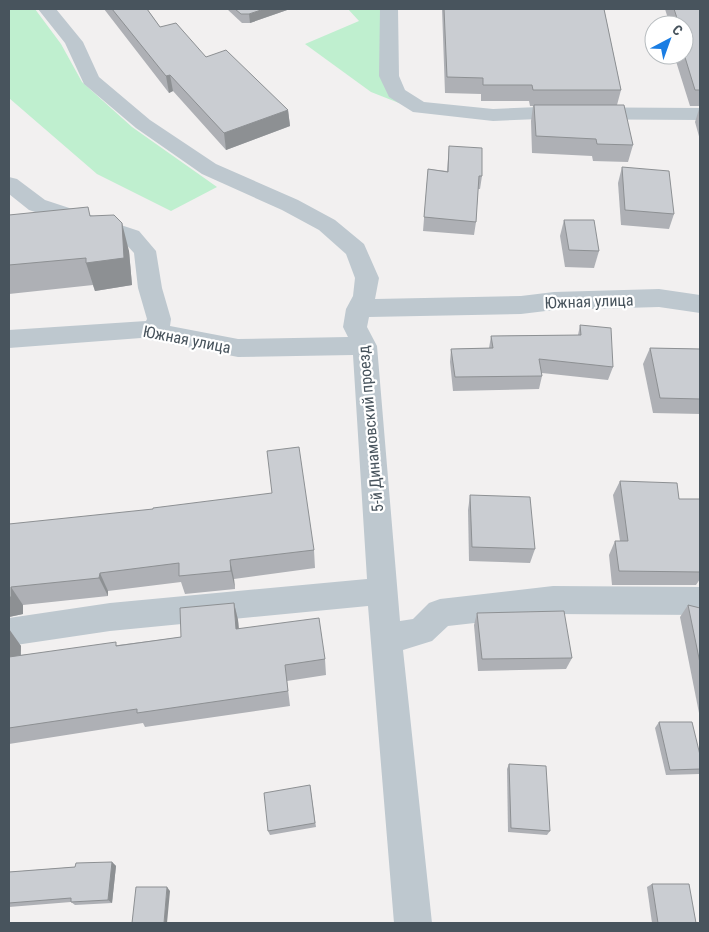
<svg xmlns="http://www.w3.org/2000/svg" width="709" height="932" font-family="'Roboto Condensed',sans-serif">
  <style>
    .green { fill: #bfefcf }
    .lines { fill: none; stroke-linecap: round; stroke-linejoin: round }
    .minor { fill: #bec8cf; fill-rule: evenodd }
    .wall { fill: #aeb0b5 }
    .shaded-wall { fill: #8d9093 }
    .building { fill: #cacdd2; stroke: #8d9093 }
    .labels { text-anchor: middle; stroke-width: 4.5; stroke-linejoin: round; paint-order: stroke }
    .street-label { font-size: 16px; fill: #48545d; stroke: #fff }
  </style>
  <rect width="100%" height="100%" fill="#f2f0f0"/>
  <!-- green -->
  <g class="green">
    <path d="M9 9H35L61 44 82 82 132 127 217 187 171 211 97 174 9 98Z"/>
    <path d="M348 9H393V61L399 103 371 92 305 44 359 21Z"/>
  </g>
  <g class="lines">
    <!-- minor -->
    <g class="minor">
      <path d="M38 9H56L83 42 99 77 150 120 216 164 298 200 335 220 364 244 379 278 375 299 521 296 554 292 659 289 700 295V313L659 307 554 310 521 314 369 317 367 327 377 346 400 621 413 619 429 603 440 599 553 586 700 587V615L553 614 448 626 432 641 403 650 432 923H394L368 606 110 631 9 646V618L110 603 367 579 353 355 238 357 141 338 9 348V330L146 321 147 319 138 288 134 253 123 241 29 210 9 194V177L17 179 45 200 139 231 156 251 162 288 171 319 170 326 238 339 348 337 343 327 346 309 353 296 355 278 346 254 319 230 282 210 202 174 136 128 84 84 65 43Z"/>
      <path d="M380 9H398L399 76 405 90 424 102 493 109 539 107 700 108V120L539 119 493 121 413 112 389 97 379 76Z"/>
    </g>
  </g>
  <!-- wall -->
  <g class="wall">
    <path d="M104 9H147L160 27 288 110 290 126 226 150 173 91 169 93Z"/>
    <path d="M227 9H290L250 23H242Z"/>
    <path d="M442 9H604L621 90 617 105 633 145 628 162 593 161 592 156 532 153 531 121 533 106H530L529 101H481V94L445 93Z"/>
    <path d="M665 9H700V140L695 122 700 106H690L674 55H684V25H670Z"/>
    <path d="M449 146 482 176 480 189H478L476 222 474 235 423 231 428 169 447 171Z"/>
    <path d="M622 167 674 214 669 229 621 225 618 183Z"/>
    <path d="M9 215 91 216 129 251 132 285 95 291 93 285 9 294Z"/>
    <path d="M564 220 599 251 594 268 565 267 560 236Z"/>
    <path d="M580 325 613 367 608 380 542 373V376L539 389 453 391 450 362 451 349 489 348 491 336 578 335Z"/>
    <path d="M650 348 700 349V414L653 413 643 364Z"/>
    <path d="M620 481 679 499H700V579L696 585H612L609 555 615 541H620L613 495Z"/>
    <path d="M470 495 535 549 530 563 469 561 468 510Z"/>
    <path d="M9 524 314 550 315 568 234 579 235 589 185 594 181 582 108 591V596L23 605V614L9 617Z"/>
    <path d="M234 603 238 620 239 629 325 659 326 675 287 681 290 706 145 727 143 723 9 744V629L21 646V655L118 645 181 637Z"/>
    <path d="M688 605 700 608V718L680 617Z"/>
    <path d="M477 613 572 658 566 669 478 671 474 625Z"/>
    <path d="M659 722 700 769V773L699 774 666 775 655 728Z"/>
    <path d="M509 764 550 831 547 835 508 832 507 769Z"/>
    <path d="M310 785 316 827 270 835 268 831Z"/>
    <path d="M112 862 116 866 112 903 75 905 71 902 9 907V872L75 867Z"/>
    <path d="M652 884 696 923H652L647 887Z"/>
  </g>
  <!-- shaded-wall -->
  <g class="shaded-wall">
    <path d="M264 9H290L250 23 249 14Z"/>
    <path d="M170 75 173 91 169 93 166 76Z"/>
    <path d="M288 110 290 126 226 150 224 133Z"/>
    <path d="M122 223 129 251 132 285 95 291 86 263Z"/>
    <path d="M230 560 234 579 235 589 231 571Z"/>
    <path d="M100 573 108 591V596L99 578Z"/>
    <path d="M11 587 23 605V614L9 617V597Z"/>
    <path d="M234 603 238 620 240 646 236 629Z"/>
    <path d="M9 629 21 646 20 673 9 659Z"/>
    <path d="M112 862 116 866 112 903 108 900Z"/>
    <path d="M167 887 170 891 167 923H164Z"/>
  </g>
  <!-- building -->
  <g class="building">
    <path d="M112 9H147L160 27 176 23 206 57 226 50 288 110 224 133 170 75 166 76Z"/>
    <path d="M235 9H264L249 14H241Z"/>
    <path d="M444 9H604L621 90H533L532 85H483V78L447 77Z"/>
    <path d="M674 9H700V90H695L684 54V25H675L674 24H679Z"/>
    <path d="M534 105H624L633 145 597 144 596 139 536 136Z"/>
    <path d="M449 146 482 148V176H479L476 222 424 217 428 169 448 172Z"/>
    <path d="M622 167 669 171 674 214 625 210Z"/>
    <path d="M88 207 90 216 114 215 122 223 124 258 86 263V258L9 265V215Z"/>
    <path d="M564 220H594L599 251 569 250Z"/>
    <path d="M580 325 611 328 613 367 539 359 542 376 455 377 451 349 493 348 491 336 581 335Z"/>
    <path d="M650 348 700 349V399L660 398Z"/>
    <path d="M299 447 314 550 230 560 231 571 179 576V563L100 573 99 578 11 587V597H9V524L153 509V508L272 493 267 451Z"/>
    <path d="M620 481 677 483 679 499H700V572L619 571 615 541H628Z"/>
    <path d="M470 495 530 497 535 549 472 547Z"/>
    <path d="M234 603 236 629 319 618 325 659 285 665 288 691 137 713V709L9 728V657L116 642V646L181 637 180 608Z"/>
    <path d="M688 605 700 608V663Z"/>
    <path d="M564 611 572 658 482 659 477 613Z"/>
    <path d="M659 722H692L700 755V769L670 770Z"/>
    <path d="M509 764 546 766 550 831 511 828Z"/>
    <path d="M310 785 315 823 268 831 264 793Z"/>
    <path d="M112 862 108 900 71 902V898L9 903V872L75 867 76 863Z"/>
    <path d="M652 884H689L696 923H658Z"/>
    <path d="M136 887H167L164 923H132Z"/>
  </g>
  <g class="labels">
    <!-- street labels -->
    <g class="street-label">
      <text transform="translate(589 301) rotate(-2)" y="6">Южная улица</text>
      <text transform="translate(187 339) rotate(11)" y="6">Южная улица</text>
      <text transform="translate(370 429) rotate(-95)" y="6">5-й Динамовский проезд</text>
    </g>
  </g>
  <!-- border -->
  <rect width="709" height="932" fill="none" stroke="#48545d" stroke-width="20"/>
  <!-- north arrow -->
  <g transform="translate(669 40) rotate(41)"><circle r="24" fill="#ffffff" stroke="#b6bbbe"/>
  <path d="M0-4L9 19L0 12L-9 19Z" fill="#1a7de3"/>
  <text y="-8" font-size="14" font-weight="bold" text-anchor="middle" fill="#48545d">С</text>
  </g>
</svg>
